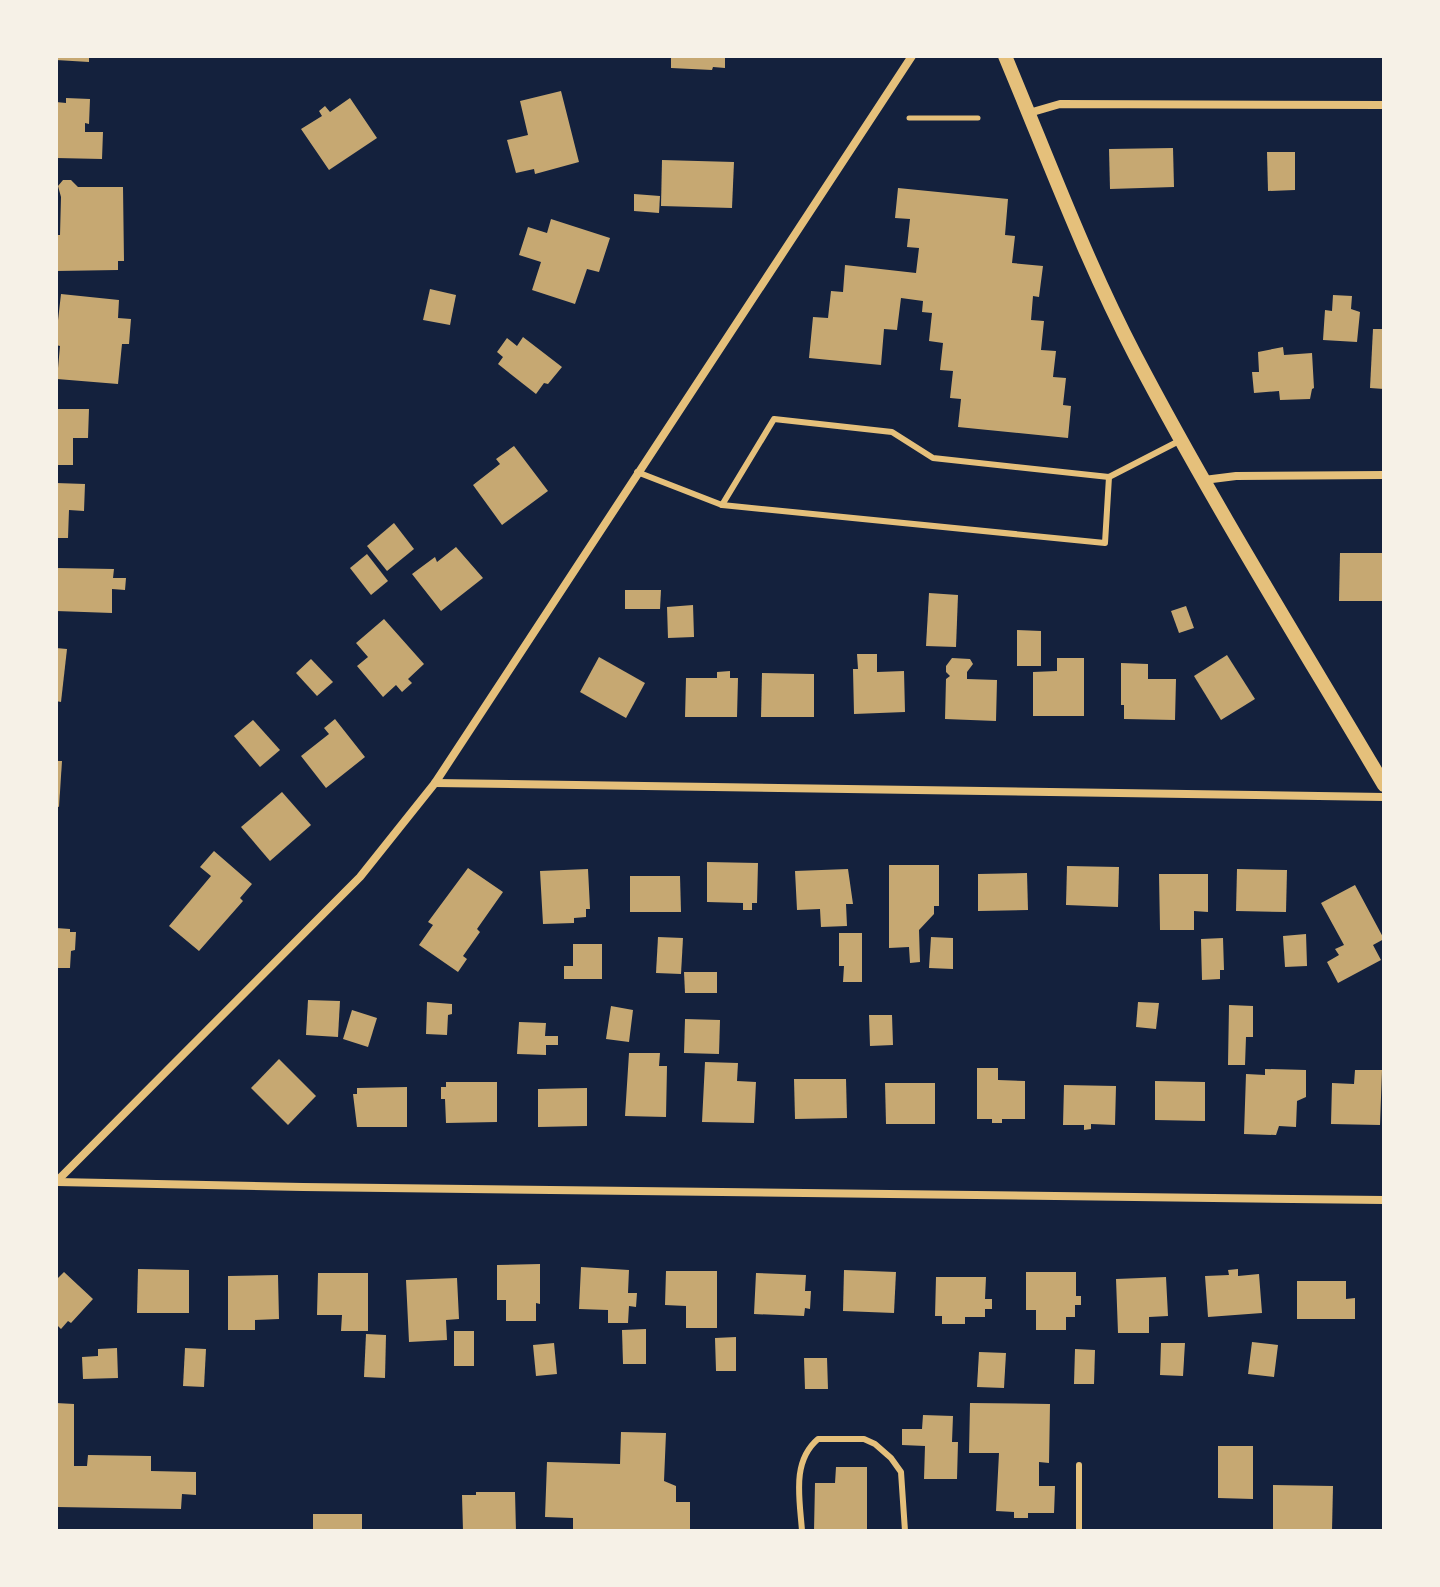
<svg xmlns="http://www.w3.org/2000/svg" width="1440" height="1587" font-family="Quicksand,sans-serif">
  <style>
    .building { fill: #c6a872 }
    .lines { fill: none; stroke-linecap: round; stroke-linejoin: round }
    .path { stroke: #e5c07b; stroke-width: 5 }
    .service { stroke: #e5c07b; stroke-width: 6 }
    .minor { stroke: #e5c07b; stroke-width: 8 }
    .tertiary { stroke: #e5c07b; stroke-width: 14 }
  </style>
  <rect width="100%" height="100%" fill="#14213d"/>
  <!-- building -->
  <g class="building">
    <path d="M56 56H89V62L56 60Z"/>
    <path d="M671 56H725V68L713 67 712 70 671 68Z"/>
    <path d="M561 91 579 162 535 174 534 169 516 173 507 140 528 135 520 101Z"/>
    <path d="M66 98 90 99 89 124 85 123V132H103L102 159 56 158V102L66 103Z"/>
    <path d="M350 98 377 138 329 170 301 129 322 116 319 111 325 106 330 112Z"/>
    <path d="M1173 148 1174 187 1110 189 1109 149Z"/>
    <path d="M1267 152H1295V190L1268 191Z"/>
    <path d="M662 160 734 162 732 208 661 206Z"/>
    <path d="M63 180H71L78 187H123L124 261H118V270L56 271V235H60L61 197 58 186Z"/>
    <path d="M898 188 1008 199 1005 235 1015 236 1012 263 1043 266 1039 297 1033 296 1031 320 1044 321 1041 350 1056 351 1053 377 1066 378 1063 405 1071 406 1068 438 958 427 961 399 950 398 953 371 940 370 943 343 929 341 932 313 922 312 923 301 901 298 897 330 884 329 881 365 809 358 813 317 828 318 831 291 843 292 845 265 916 273 919 248 907 247 910 219 895 218Z"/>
    <path d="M634 194 660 196 659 213 634 211Z"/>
    <path d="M551 219 610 238 599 272 587 269 575 304 532 290 541 262 519 255 528 227 547 233Z"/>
    <path d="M430 289 456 295 450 325 423 320Z"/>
    <path d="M61 294 119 300 118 318 131 319 129 344H122L118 384 57 379 60 346 56 345V338Z"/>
    <path d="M1333 295 1352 296 1351 309 1360 312 1357 342 1323 340 1325 310 1332 311Z"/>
    <path d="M1373 329H1384V389L1370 388Z"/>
    <path d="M523 337 562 367 548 384 544 383 536 394 498 364 503 357 497 352 507 338 517 346Z"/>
    <path d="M1283 347 1284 355 1312 353 1314 388 1312 389 1310 399 1280 400 1279 391 1254 393 1252 372H1259L1258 352Z"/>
    <path d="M56 409H89L88 438H73V465H56Z"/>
    <path d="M514 446 548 491 502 525 473 485 500 464 496 459Z"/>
    <path d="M56 483 85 484 84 511 69 510 68 538H56Z"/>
    <path d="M394 523 414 549 387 571 367 546Z"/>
    <path d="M456 547 483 578 441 611 412 574 435 557 437 562Z"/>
    <path d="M1340 553H1384V601H1339Z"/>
    <path d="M367 554 388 581 371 595 350 568Z"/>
    <path d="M56 568 114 569 113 578H126L125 590 112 589V613L56 611Z"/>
    <path d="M625 590H661L660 609H625Z"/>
    <path d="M929 593 958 595 956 647 926 646Z"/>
    <path d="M693 605 694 637 668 638 667 607Z"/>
    <path d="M1186 606 1194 628 1179 633 1171 611Z"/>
    <path d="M384 619 424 664 408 679 412 683 402 692 396 685 383 697 357 666 368 657 356 643Z"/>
    <path d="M1017 630 1041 631V666H1017Z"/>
    <path d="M56 648 67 649 61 702 56 701Z"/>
    <path d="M857 654H877V672L904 671 905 712 854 714 853 669H858Z"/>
    <path d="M1227 655 1255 699 1221 720 1194 676Z"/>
    <path d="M599 657 645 683 626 718 580 692Z"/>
    <path d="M952 658 970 659 973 664 967 672V679L997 680 996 721 945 719 946 679 950 676 946 672V666Z"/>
    <path d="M1057 658H1084V716H1033V672L1057 671Z"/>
    <path d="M311 659 333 682 317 696 296 673Z"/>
    <path d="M1121 663 1148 664V679H1176L1175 720 1124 719V705H1121Z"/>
    <path d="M730 671V678H738L737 717H685L686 678H717V672Z"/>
    <path d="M762 673 814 674V717H761Z"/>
    <path d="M335 719 365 757 326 788 301 756 329 734 324 728Z"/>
    <path d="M253 720 280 750 260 767 234 736Z"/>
    <path d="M56 761H62L59 807 56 806Z"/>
    <path d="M282 792 311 825 270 861 241 827Z"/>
    <path d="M214 851 252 884 240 898 243 901 199 951 169 926 211 876 200 867Z"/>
    <path d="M707 862 758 863 757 903H752V910H743V903L707 902Z"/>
    <path d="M889 865H939V906H934V914L919 930 920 962 910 963 909 947 889 948Z"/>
    <path d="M1067 866 1119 867 1118 907 1066 905Z"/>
    <path d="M468 868 503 892 477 929 480 932 463 956 467 959 458 972 419 945 433 925 428 922Z"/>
    <path d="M588 869 590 909H586V917L574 918V923L543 924 540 871Z"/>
    <path d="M848 869 853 904H846L847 926 821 927 820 909 797 910 795 871Z"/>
    <path d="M1237 869 1287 870 1286 912 1236 911Z"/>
    <path d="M1027 873 1028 910 978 911V874Z"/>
    <path d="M1159 874H1208V912L1194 911V930H1160Z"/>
    <path d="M630 876H680L681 912H630Z"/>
    <path d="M1355 885 1384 939 1373 945 1381 960 1338 983 1327 962 1339 955 1335 949 1344 945 1321 903Z"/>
    <path d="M56 928 70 929V932H76L75 950 71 951 70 968H56Z"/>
    <path d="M839 933H862V982H843L844 966H839Z"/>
    <path d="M1306 934 1307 966 1285 967 1283 936Z"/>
    <path d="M658 937 683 938 681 974 656 973Z"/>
    <path d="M931 937 953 938V969L929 968Z"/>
    <path d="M1223 938 1224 970H1220V979L1202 980 1201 939Z"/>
    <path d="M573 944H602V979H564V966H573Z"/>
    <path d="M684 972H717V993H685Z"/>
    <path d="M308 1000 340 1001 338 1037 306 1035Z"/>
    <path d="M427 1002 452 1004V1014L448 1015 447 1035 426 1034Z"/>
    <path d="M1138 1002 1159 1003 1156 1029 1136 1027Z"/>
    <path d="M1229 1005 1253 1006V1037H1246L1245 1065H1228Z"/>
    <path d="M611 1006 633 1010 629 1042 606 1039Z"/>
    <path d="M352 1010 377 1018 368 1047 343 1039Z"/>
    <path d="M869 1015H892L893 1045 870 1046Z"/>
    <path d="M685 1019 720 1020 719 1054 684 1053Z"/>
    <path d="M519 1022 546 1023 545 1036H558V1045H546V1055L517 1054Z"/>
    <path d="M629 1053H660L659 1066H667L666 1117 625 1116Z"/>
    <path d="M279 1059 316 1096 288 1125 251 1088Z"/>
    <path d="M705 1062 738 1063 737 1081 756 1082 754 1123 702 1122Z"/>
    <path d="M977 1068H998V1080L1025 1081V1119H1002V1123H992V1119H977Z"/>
    <path d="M1265 1069 1306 1070V1097L1297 1101 1296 1127 1279 1126 1276 1135 1244 1134 1246 1074 1265 1075Z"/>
    <path d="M1355 1070H1382L1380 1125 1331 1124 1332 1083 1354 1084Z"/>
    <path d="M794 1079H846L847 1118 795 1119Z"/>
    <path d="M1155 1081 1205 1082V1121L1155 1120Z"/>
    <path d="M446 1082H497V1122L446 1123 445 1099H441V1087H446Z"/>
    <path d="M885 1083H935V1124H886Z"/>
    <path d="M1064 1085 1116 1086 1115 1125 1091 1124V1129L1084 1130V1125H1063Z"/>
    <path d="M407 1087V1127H357L353 1094H357V1088Z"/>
    <path d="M587 1088V1126L538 1127V1089Z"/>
    <path d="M540 1264V1304L536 1303V1321H506V1300H497V1265Z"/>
    <path d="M581 1267 629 1270 628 1293H637L636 1307 629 1306 628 1323H608V1310L579 1309Z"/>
    <path d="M138 1269 189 1270V1313H137Z"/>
    <path d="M1238 1269V1276L1259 1274 1262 1313 1208 1317 1205 1276 1229 1275 1228 1270Z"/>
    <path d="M844 1270 896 1272 894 1313 843 1311Z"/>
    <path d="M666 1271H717V1328H686V1306L665 1305Z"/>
    <path d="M64 1272 93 1299 71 1323 68 1321 61 1329 56 1324V1280Z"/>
    <path d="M1026 1272H1076V1296H1081V1305H1075V1317H1066V1330H1036V1310H1026Z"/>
    <path d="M318 1273H368V1331H341L342 1315H317Z"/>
    <path d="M756 1273 806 1275 805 1291H811L810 1309 805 1308 804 1316 754 1314Z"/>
    <path d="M278 1275 279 1319 255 1320V1330H228V1276Z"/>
    <path d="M936 1277H986L985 1299H992V1309H985V1317H965V1324H942V1316H935Z"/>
    <path d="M1166 1277 1168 1316 1149 1317V1333H1118L1116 1279Z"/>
    <path d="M457 1278 459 1319 446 1320 447 1340 409 1342 406 1280Z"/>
    <path d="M1297 1281H1346V1299L1355 1298V1319H1297Z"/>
    <path d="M646 1329V1364H623L622 1330Z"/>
    <rect x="454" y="1331" width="20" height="35"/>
    <path d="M366 1334 386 1335 385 1378 364 1377Z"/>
    <path d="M736 1337V1371H716L715 1338Z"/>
    <path d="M1252 1342 1278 1345 1274 1377 1248 1374Z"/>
    <path d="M554 1343 557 1374 536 1376 533 1345Z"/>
    <path d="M1161 1343H1185L1183 1376 1160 1375Z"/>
    <path d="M117 1348 118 1378 83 1379 82 1357 98 1356V1349Z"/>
    <path d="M185 1348 206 1349 204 1387 183 1386Z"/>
    <path d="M1075 1349 1095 1350 1094 1384H1074Z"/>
    <path d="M979 1352 1006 1353 1004 1388 977 1387Z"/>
    <path d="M804 1358H827L828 1389H805Z"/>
    <path d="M56 1403 74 1404V1466H87L88 1455 151 1456V1471L196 1472V1495L182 1494 181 1509 56 1507Z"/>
    <path d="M970 1403 1050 1404 1049 1463 1039 1462V1486H1055L1054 1513H1028V1518H1014V1512L996 1511 999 1453H969Z"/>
    <path d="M923 1415 953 1416 952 1442H958L957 1479H924L925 1446 902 1445V1429H922Z"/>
    <path d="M621 1432 666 1433 664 1481 676 1486V1502H690V1531H573V1518L545 1517 547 1462 620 1464Z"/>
    <path d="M1218 1446H1253V1499L1218 1498Z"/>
    <path d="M836 1467H867V1531H814L815 1483H835Z"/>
    <path d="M1273 1485 1333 1486 1332 1531H1273Z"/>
    <path d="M476 1492H515L516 1531H463L462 1495H476Z"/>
    <rect x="313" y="1514" width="49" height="17"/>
  </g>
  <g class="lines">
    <!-- path -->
    <path class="path" d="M909 118H978"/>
    <!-- service -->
    <g class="service">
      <path d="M637 472 722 505 774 419 892 432 933 458 1109 477 1181 440"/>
      <path d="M722 505 1105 543 1109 477"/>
      <path d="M1079 1465V1531"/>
      <path d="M802 1531C800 1500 791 1462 818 1439H864L875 1444 891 1458 901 1472 905 1531"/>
    </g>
    <!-- minor -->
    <g class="minor">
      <path d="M1029 113 1060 104 1384 105"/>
      <path d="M1204 480 1236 476 1384 475"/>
      <path d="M435 783 1384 797"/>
      <path d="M56 1182 360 877 435 783 912 56"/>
      <path d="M57 1182 303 1187 1384 1200"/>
    </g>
    <!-- tertiary -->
    <path class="tertiary" d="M1005 56C1047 156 1085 259 1135 355 1212 502 1300 643 1384 785"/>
  </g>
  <!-- border -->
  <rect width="1440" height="1587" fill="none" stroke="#f6f1e7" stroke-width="116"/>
</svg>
